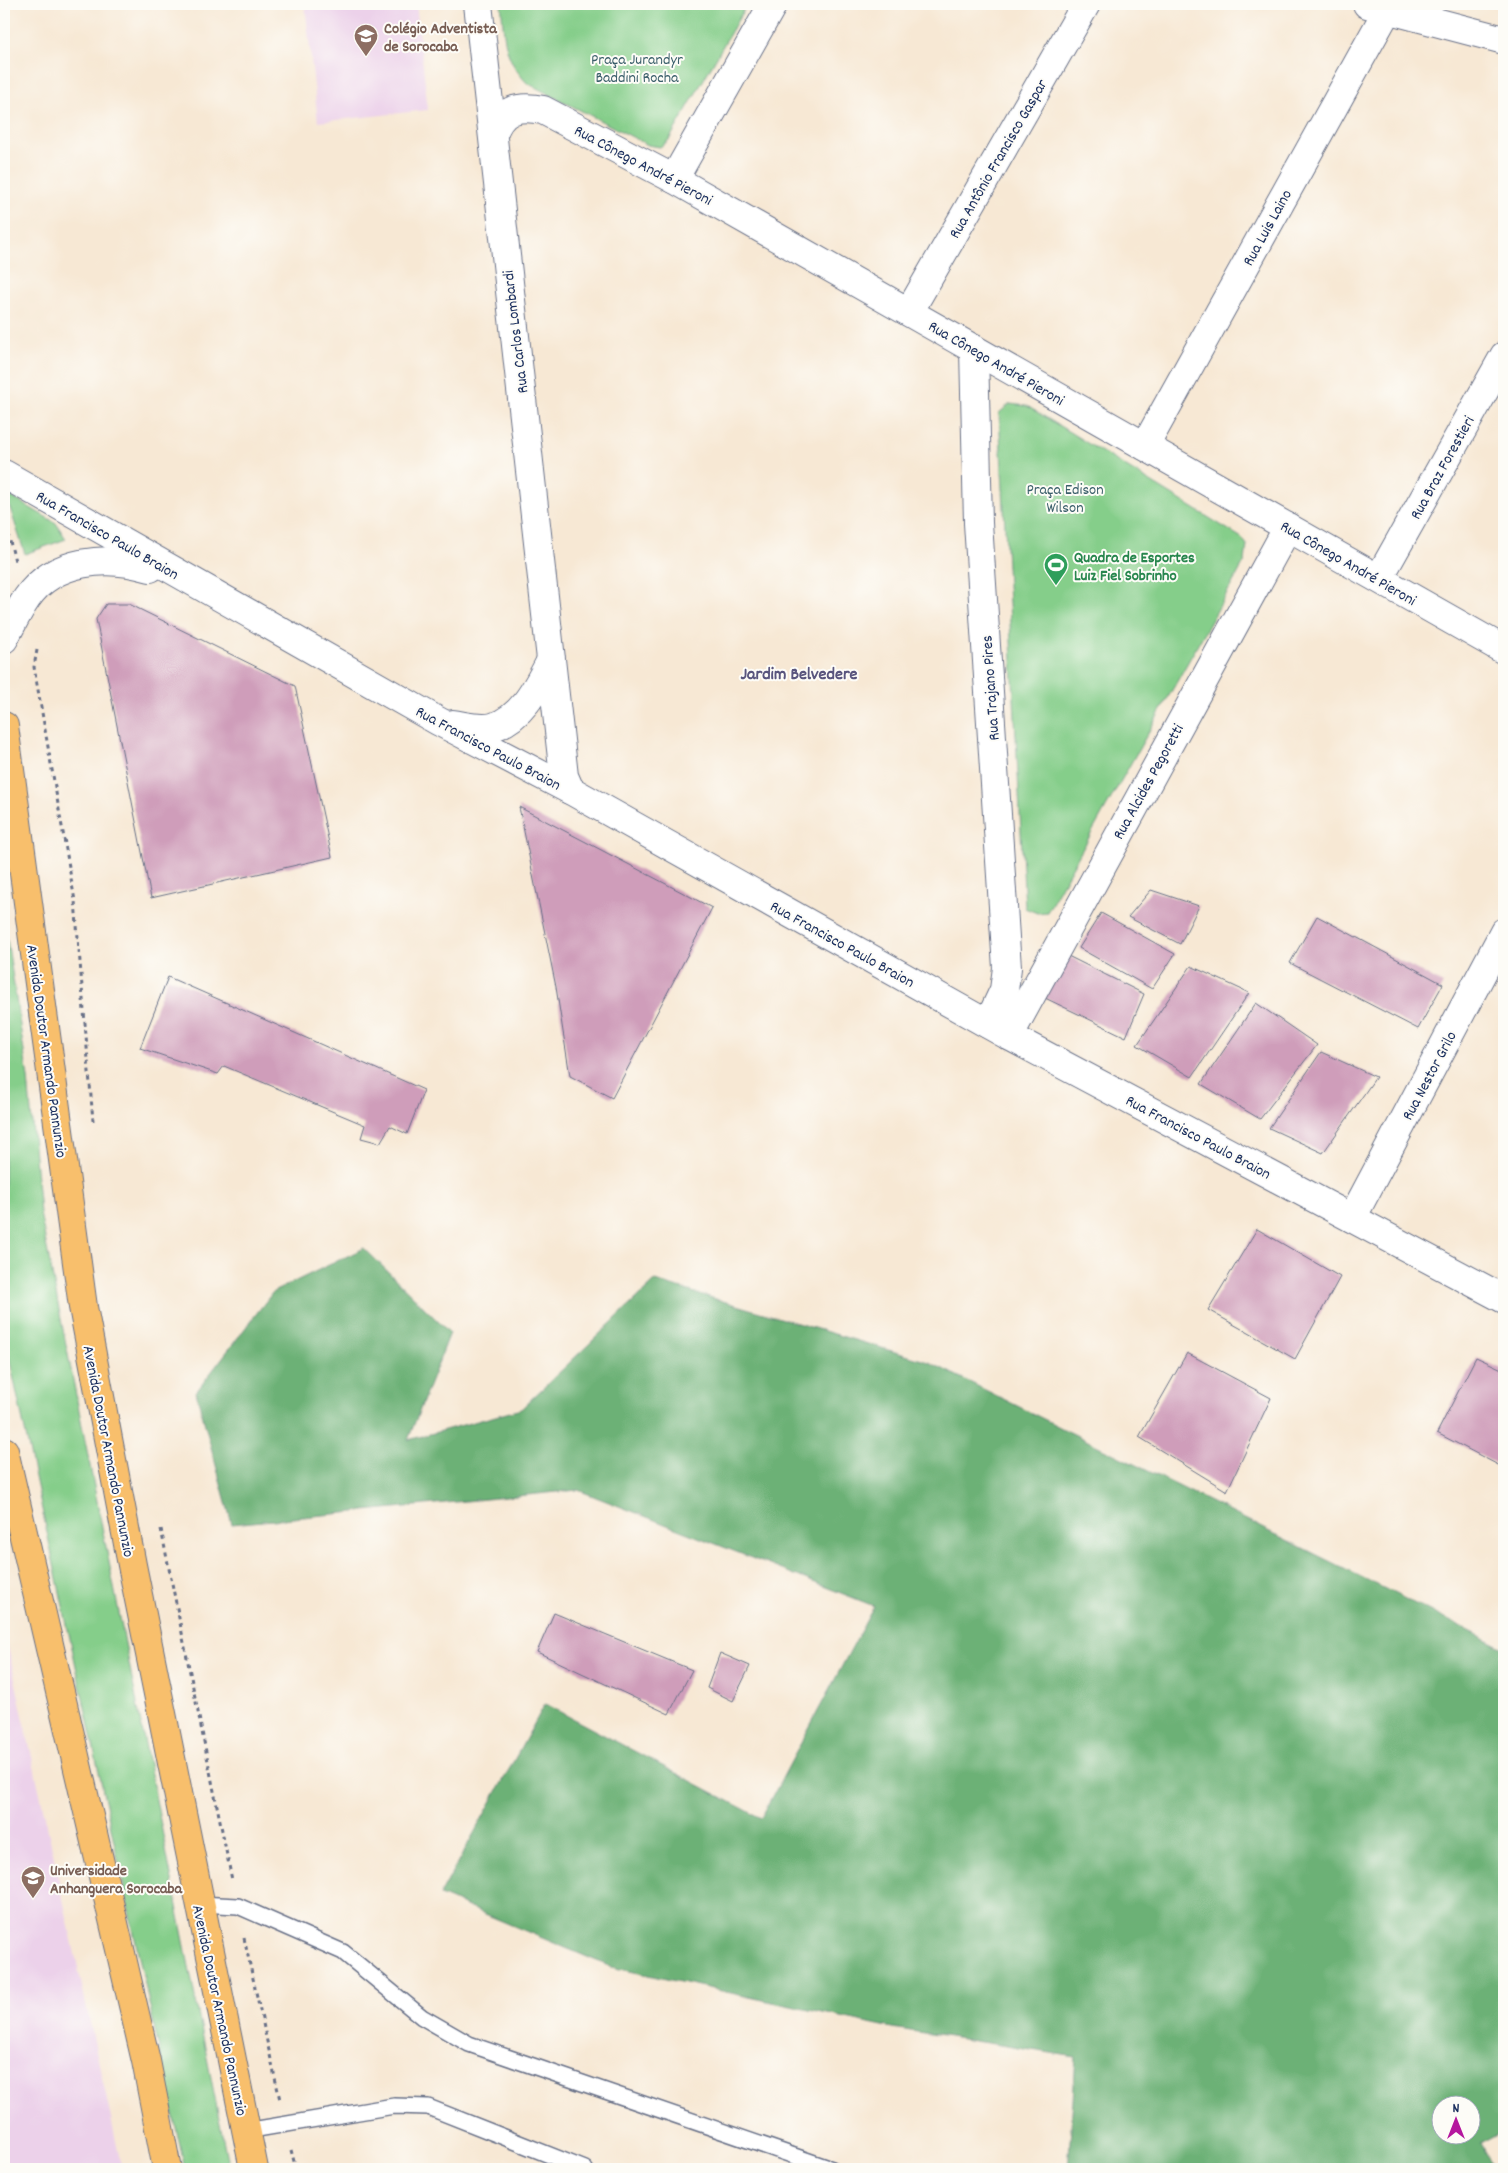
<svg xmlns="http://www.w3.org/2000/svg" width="1508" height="2173" font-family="Dekko,sans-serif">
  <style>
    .built { fill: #ecd1ea }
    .green { fill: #85ce8a; stroke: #507e74 }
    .forest { fill: #6cb176; stroke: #44706a; fill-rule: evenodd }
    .building { fill: #cf9dba }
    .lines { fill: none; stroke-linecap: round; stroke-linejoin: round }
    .service-casing { stroke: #687087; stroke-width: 18 }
    .minor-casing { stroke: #687087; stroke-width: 30 }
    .tertiary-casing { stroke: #687087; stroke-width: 30 }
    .primary-casing { stroke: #687087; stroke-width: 30 }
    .path { stroke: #687087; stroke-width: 3; stroke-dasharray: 4 4; stroke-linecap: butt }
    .service { stroke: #fff; stroke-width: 15 }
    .minor { stroke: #fff; stroke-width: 28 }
    .tertiary { stroke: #fff; stroke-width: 28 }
    .primary { stroke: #f8bf6c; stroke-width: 28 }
    .labels { text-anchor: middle; stroke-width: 4; stroke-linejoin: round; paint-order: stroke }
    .education-label { font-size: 16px; font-weight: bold; fill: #785e54; stroke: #fdfcf7; text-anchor: start }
    .park-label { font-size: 16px; fill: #3b5f6b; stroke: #fdfcf7 }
    .street-label { font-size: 16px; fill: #1b2f5e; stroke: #fdfcf7 }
    .leisure-label { font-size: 16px; font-weight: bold; fill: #27864d; stroke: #fdfcf7; text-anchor: start }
    .neighbourhood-label { font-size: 18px; font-weight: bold; fill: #5a567e; stroke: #fdfcf7 }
  </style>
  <rect width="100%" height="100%" fill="#fdfcf7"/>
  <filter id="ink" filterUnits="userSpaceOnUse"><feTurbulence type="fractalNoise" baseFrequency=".02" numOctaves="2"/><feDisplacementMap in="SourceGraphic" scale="10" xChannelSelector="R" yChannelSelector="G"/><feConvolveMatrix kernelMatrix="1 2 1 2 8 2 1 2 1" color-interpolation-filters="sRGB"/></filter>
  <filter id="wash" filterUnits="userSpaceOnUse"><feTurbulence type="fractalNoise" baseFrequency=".0096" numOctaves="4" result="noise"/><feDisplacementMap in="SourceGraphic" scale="20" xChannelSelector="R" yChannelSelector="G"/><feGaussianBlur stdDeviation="1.12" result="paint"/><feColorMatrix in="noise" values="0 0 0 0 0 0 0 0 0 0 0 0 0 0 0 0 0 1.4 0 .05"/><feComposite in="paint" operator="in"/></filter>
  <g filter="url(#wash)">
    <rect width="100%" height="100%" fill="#f7e8d4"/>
    <!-- built -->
    <g class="built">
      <path d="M305 4H416L428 110 318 122Z"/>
      <path d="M4 1629 122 2169H4Z"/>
    </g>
    <!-- green -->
    <g class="green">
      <path d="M501 4H747L669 140 660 147 648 145 527 83C502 56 505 38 501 4Z"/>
      <path d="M1010 404 1027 406 1242 538 1247 545 1245 561 1047 912 1037 913 1025 908 999 413Z"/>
      <path d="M5 493 56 523 66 539 25 554Z"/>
      <path d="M4 919 28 1078 40 1213 229 2169H185L4 1334Z"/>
    </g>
    <!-- forest -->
    <path class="forest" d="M364 1248 450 1333 408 1440 521 1409 655 1281 929 1362 1504 1648V2131L1480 2144 1493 2169H1068L1076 2057 892 2028 611 1967 440 1895 545 1704 761 1818 874 1606 578 1490 232 1524 196 1392 273 1292ZM1440 2106H1470V2136H1440Z"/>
    <g id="blocks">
      <!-- building -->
      <g class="building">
        <path d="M106 604H129L295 686 332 857 151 898 96 619Z"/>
        <path d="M519 807 712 908 612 1098 570 1076 556 987Z"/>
        <path d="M1151 890 1199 906 1180 944 1128 917Z"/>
        <path d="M1101 913 1175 954 1152 989 1079 948Z"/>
        <path d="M1317 916 1443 984 1418 1029 1290 963Z"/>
        <path d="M1068 956 1144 994 1126 1037 1043 997Z"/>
        <path d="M1191 966 1249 993 1192 1077 1137 1045Z"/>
        <path d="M168 977 424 1090 407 1134 390 1126 380 1143 361 1138 365 1125 224 1066 218 1074 140 1048Z"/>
        <path d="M1256 1003 1317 1045 1260 1119 1201 1084Z"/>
        <path d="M1321 1052 1376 1077 1323 1153 1269 1128Z"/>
        <path d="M1257 1229 1340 1277 1295 1359 1208 1310Z"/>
        <path d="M1187 1353 1271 1398 1227 1491 1139 1437Z"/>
        <path d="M1476 1357 1504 1370V1468L1437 1433Z"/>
        <path d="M554 1613 692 1670 669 1714 537 1652Z"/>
        <path d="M720 1653 750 1666 733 1701 707 1688Z"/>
      </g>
    </g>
  </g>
  <g filter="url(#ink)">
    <use href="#blocks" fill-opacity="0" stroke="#687087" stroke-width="1"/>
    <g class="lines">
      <defs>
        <g id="service">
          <path d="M199 1904 238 1906 343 1952 422 2017 469 2044 832 2169"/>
          <path d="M246 2131 394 2106 428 2107 585 2169"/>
        </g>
        <g id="minor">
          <path d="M493 134C502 109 518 105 543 110L674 179 1504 650"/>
          <path d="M674 179 773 4"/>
          <path d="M909 312 1086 4"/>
          <path d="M974 349 978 523 1007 968 1004 990 988 1024"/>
          <path d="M1145 446 1388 9"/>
          <path d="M1379 578 1504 356"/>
          <path d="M1009 1036 1288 527"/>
        </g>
        <g id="tertiary">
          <path d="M478 4 564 776 570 790"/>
          <path d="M1367 4 1504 40"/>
          <path d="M4 474 438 721 570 790 1009 1036 1504 1299"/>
          <path d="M4 639C11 626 18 611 27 598 54 559 108 555 150 568"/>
          <path d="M453 724C466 726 480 730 493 727 523 718 538 685 551 660"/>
          <path d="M1352 1218 1504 932"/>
        </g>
        <g id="primary">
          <path d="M4 726 83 1307 132 1565 254 2169"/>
          <path d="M4 1451 146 2061 167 2169"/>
        </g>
      </defs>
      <!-- service casing -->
      <use href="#service" class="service-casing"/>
      <!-- minor casing -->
      <use href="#minor" class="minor-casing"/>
      <!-- tertiary casing -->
      <use href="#tertiary" class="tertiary-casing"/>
      <!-- primary casing -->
      <use href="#primary" class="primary-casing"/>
      <!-- path -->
      <g class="path">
        <path d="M4 518 15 561"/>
        <path d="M37 650 34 667 75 901 93 1121"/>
        <path d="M161 1529 232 1880"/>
        <path d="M244 1938 280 2100"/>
        <path d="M291 2150 296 2169"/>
      </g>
      <!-- service -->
      <use href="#service" class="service"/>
      <!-- minor -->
      <use href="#minor" class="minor"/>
      <!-- tertiary -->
      <use href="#tertiary" class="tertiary"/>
      <!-- primary -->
      <use href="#primary" class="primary"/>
    </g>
  </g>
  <!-- icons -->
  <defs>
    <symbol id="school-pin" viewBox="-11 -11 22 30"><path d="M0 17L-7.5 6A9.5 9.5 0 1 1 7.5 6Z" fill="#8d6e63" stroke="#fdfcf7"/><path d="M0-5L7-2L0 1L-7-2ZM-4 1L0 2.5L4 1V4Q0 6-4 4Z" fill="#fff"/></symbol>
    <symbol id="stadium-pin" viewBox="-11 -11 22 30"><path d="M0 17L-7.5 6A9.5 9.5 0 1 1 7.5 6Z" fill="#2e9e5b" stroke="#fdfcf7"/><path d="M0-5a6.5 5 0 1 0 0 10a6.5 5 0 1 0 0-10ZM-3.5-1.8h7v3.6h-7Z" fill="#fff"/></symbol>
    <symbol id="university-pin" viewBox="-11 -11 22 30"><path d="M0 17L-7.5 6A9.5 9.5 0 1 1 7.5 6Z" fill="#8d6e63" stroke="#fdfcf7"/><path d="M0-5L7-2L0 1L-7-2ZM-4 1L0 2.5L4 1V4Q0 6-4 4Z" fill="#fff"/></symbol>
  </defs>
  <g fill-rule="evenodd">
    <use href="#school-pin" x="352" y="22" width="28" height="38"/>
    <use href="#stadium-pin" x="1042" y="551" width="28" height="38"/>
    <use href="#university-pin" x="19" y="1864" width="28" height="38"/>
  </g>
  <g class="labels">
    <!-- education labels -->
    <g class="education-label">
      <text x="384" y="33">Colégio Adventista<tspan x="384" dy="18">de Sorocaba</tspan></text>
      <text x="50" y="1875">Universidade<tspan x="50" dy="18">Anhanguera Sorocaba</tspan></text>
    </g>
    <!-- park labels -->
    <g class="park-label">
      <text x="637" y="64">Praça Jurandyr<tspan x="637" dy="18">Baddini Rocha</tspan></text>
      <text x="1065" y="494">Praça Edison<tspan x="1065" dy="18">Wilson</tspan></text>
    </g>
    <!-- street labels -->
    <g class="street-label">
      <text transform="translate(997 158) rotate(-60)" y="6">Rua Antônio Francisco Gaspar</text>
      <text transform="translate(644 164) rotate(28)" y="6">Rua Cônego André Pieroni</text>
      <text transform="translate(1266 227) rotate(-61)" y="6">Rua Luis Laino</text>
      <text transform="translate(514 332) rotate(-97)" y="6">Rua Carlos Lombardi</text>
      <text transform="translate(997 362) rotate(30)" y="6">Rua Cônego André Pieroni</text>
      <text transform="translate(1441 467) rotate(-61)" y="6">Rua Braz Forestieri</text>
      <text transform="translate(108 534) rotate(30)" y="6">Rua Francisco Paulo Braion</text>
      <text transform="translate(1349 562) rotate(30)" y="6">Rua Cônego André Pieroni</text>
      <text transform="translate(989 688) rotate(-94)" y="6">Rua Trajano Pires</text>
      <text transform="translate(489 747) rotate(28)" y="6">Rua Francisco Paulo Braion</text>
      <text transform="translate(1147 781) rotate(-61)" y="6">Rua Alcides Pegoretti</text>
      <text transform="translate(843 943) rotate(29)" y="6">Rua Francisco Paulo Braion</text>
      <text transform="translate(48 1051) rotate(82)" y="6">Avenida Doutor Armando Pannunzio</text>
      <text transform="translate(1428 1075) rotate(-62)" y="6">Rua Nestor Grilo</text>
      <text transform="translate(1199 1136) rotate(28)" y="6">Rua Francisco Paulo Braion</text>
      <text transform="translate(110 1451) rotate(79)" y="6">Avenida Doutor Armando Pannunzio</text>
      <text transform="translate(221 2010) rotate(78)" y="6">Avenida Doutor Armando Pannunzio</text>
    </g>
    <!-- leisure labels -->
    <g class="leisure-label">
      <text x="1074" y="562">Quadra de Esportes<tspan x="1074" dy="18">Luiz Fiel Sobrinho</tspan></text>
    </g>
    <!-- neighbourhood labels -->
    <g class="neighbourhood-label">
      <text x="799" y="679">Jardim Belvedere</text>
    </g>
  </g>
  <!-- margin -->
  <rect width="1508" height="2173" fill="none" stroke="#fdfcf7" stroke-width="20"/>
  <!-- north arrow -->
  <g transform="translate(1456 2120)"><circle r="24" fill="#fdfcf7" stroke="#a3aaba"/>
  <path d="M0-4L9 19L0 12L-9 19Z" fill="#b5179e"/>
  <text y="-8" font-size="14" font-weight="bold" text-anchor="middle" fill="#1b2f5e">N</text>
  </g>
</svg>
